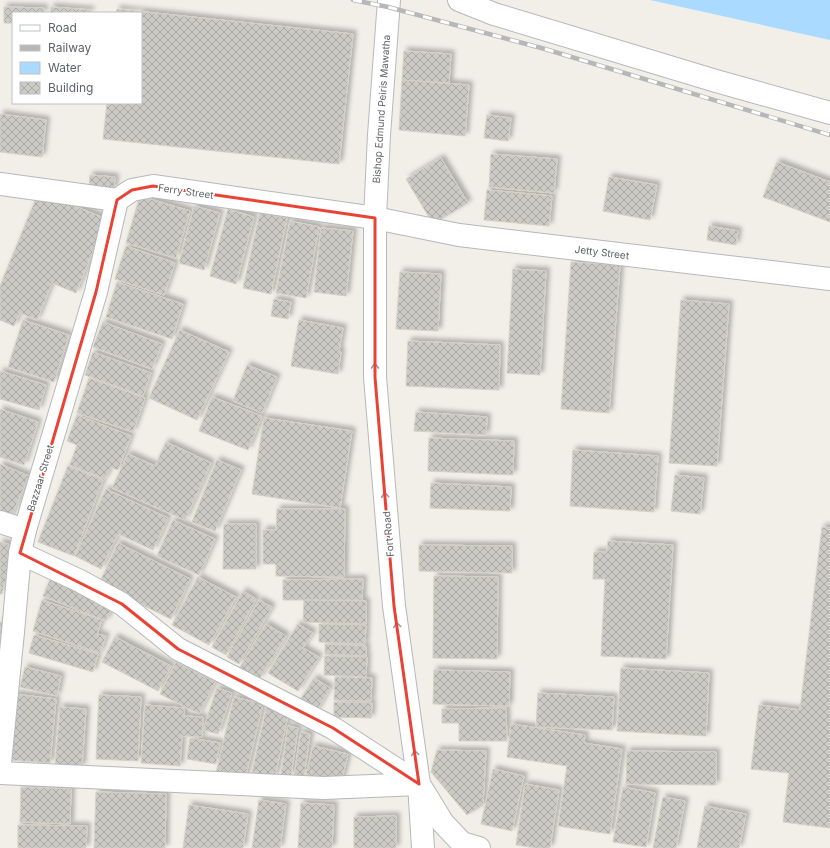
<svg xmlns="http://www.w3.org/2000/svg" width="830" height="848" font-family="Inter,sans-serif">
  <style>
    .water { fill: #aadaff }
    .building { fill: url(#building-cross-hatch); stroke: #d6d1c6; filter: url(#shadow) }
    .lines { fill: none; stroke-linecap: round; stroke-linejoin: round }
    .street-casing { stroke: #b5b8bc; stroke-width: 24 }
    .secondary-casing { stroke: #b6babf; stroke-width: 24 }
    .street { stroke: #fff; stroke-width: 22 }
    .secondary { stroke: #fff; stroke-width: 22 }
    .rail-casing { stroke: #b6b7b8; stroke-width: 4.5 }
    .rail { stroke: #fff; stroke-width: 3; stroke-dasharray: 9; stroke-linecap: butt }
    .oneway { stroke: #979a9d }
    .marked { fill: none; stroke: #ea4335; stroke-width: 3; stroke-linejoin: round }
    .labels { text-anchor: middle; stroke-width: 3; stroke-linejoin: round; paint-order: stroke }
    .street-label { font-size: 10px; fill: #5f6368; stroke: #fff }
  </style>
  <defs>
    <pattern id="building-cross-hatch" width="8" height="8" patternUnits="userSpaceOnUse"><rect width="8" height="8" fill="#cccac5"/><path d="M0 0l8 8M0 8l8-8" fill="none" stroke="#a9a8a4"/></pattern>
    <filter id="shadow"><feDropShadow dx="3.5" dy="-3.5" stdDeviation="2" flood-color="#0004"/></filter>
  </defs>
  <rect width="100%" height="100%" fill="#f1efe8"/>
  <!-- water -->
  <path class="water" d="M650 0H830V40Z"/>
  <!-- building -->
  <g class="building">
    <path d="M4 7 44 8V13H13V23H4Z"/>
    <path d="M51 7 91 10 90 13H50Z"/>
    <path d="M117 9 353 34 339 164 103 139 107 103H141V13H116Z"/>
    <path d="M404 51 451 54 449 83 402 80Z"/>
    <path d="M402 80 469 85 465 136 399 130Z"/>
    <path d="M0 114 46 120 42 157 0 152Z"/>
    <path d="M487 115 511 118 508 141 484 138Z"/>
    <path d="M491 154 557 159 554 193 489 187Z"/>
    <path d="M441 158 468 203 433 224 406 179Z"/>
    <path d="M777 162 830 182V222L763 197Z"/>
    <path d="M90 175 115 177 114 189 89 187Z"/>
    <path d="M609 177 657 185 650 220 603 211Z"/>
    <path d="M487 190 552 196 549 226 484 220Z"/>
    <path d="M39 191 106 219 76 293 52 283 37 320 20 313 14 326 0 320V286Z"/>
    <path d="M140 196 190 211 176 258 126 243Z"/>
    <path d="M194 206 220 213 204 270 179 263Z"/>
    <path d="M228 209 254 217 236 284 210 276Z"/>
    <path d="M260 212 287 218 271 294 243 288Z"/>
    <path d="M290 221 319 227 306 298 276 293Z"/>
    <path d="M709 226 738 231 736 245 707 240Z"/>
    <path d="M321 228 353 231 346 296 314 292Z"/>
    <path d="M126 246 175 263 164 295 115 279Z"/>
    <path d="M571 262 620 265 609 413 561 409Z"/>
    <path d="M513 269 546 271 540 375 507 373Z"/>
    <path d="M400 272 441 274 438 331 396 329Z"/>
    <path d="M117 282 183 304 172 339 106 317Z"/>
    <path d="M274 299 291 302 288 319 271 316Z"/>
    <path d="M681 300 729 304 717 466 669 463Z"/>
    <path d="M23 320 69 335 54 382 8 367Z"/>
    <path d="M299 320 343 328 339 351 341 352 338 374 291 366Z"/>
    <path d="M103 322 162 344 152 369 93 347Z"/>
    <path d="M180 330 229 352 197 420 149 398Z"/>
    <path d="M408 341 500 345 499 390 406 386Z"/>
    <path d="M93 352 151 373 143 396 85 375Z"/>
    <path d="M247 365 277 377 262 413 233 401Z"/>
    <path d="M0 371 46 385 39 410 0 399Z"/>
    <path d="M89 378 145 398 133 432 77 413Z"/>
    <path d="M212 397 262 416 248 450 199 431Z"/>
    <path d="M0 409 38 422 24 465 0 457Z"/>
    <path d="M416 412 487 417 486 435 414 431Z"/>
    <path d="M77 415 131 436 118 470 110 467 105 479 70 465 77 445 67 441Z"/>
    <path d="M264 418 352 431 340 508 252 494Z"/>
    <path d="M429 438 514 441 513 475 428 471Z"/>
    <path d="M166 442 211 463 185 520 112 488 128 454 155 466Z"/>
    <path d="M573 450 658 456 654 512 570 506Z"/>
    <path d="M217 460 241 470 215 531 192 522Z"/>
    <path d="M0 464 29 476 10 519 0 515Z"/>
    <path d="M68 466 103 480 74 556 38 542Z"/>
    <path d="M675 475 704 478 700 514 671 511Z"/>
    <path d="M431 483 511 487 510 511 430 508Z"/>
    <path d="M106 489 168 518 153 550 118 534 101 569 75 556Z"/>
    <path d="M277 509H345L344 577 276 576V564H263V530H276Z"/>
    <path d="M173 520 215 539 199 575 157 556Z"/>
    <path d="M224 524H256V569H223Z"/>
    <path d="M822 527 830 528V828L783 822 789 773 751 769 759 705 800 710Z"/>
    <path d="M608 541 673 545 666 659 601 656 605 579H593L594 552H607Z"/>
    <path d="M0 542 14 546 2 594H0Z"/>
    <path d="M118 543 190 579 171 619 99 584Z"/>
    <path d="M419 545 512 546V573L419 571Z"/>
    <path d="M434 576 498 577 497 659 433 658Z"/>
    <path d="M51 577 114 602 106 621 43 596Z"/>
    <path d="M198 577 236 597 209 645 172 625Z"/>
    <path d="M363 579 362 600H283V580Z"/>
    <path d="M243 591 256 599 226 655 212 647Z"/>
    <path d="M42 600 102 620 97 634 106 636 100 653 33 631Z"/>
    <path d="M259 600 272 607 239 664 227 657Z"/>
    <path d="M304 600 366 601V624L303 622Z"/>
    <path d="M0 622 5 623 0 645Z"/>
    <path d="M266 624 286 636 259 679 240 667Z"/>
    <path d="M298 624 313 633 303 648 319 657 298 691 268 673Z"/>
    <path d="M319 624 366 625 365 644 319 642Z"/>
    <path d="M34 635 98 654 93 672 29 653Z"/>
    <path d="M115 637 171 666 158 691 102 662Z"/>
    <path d="M325 644 366 646V656L325 654Z"/>
    <path d="M325 656 367 657 366 677 324 675Z"/>
    <path d="M176 662 215 682 199 714 160 694Z"/>
    <path d="M25 667 61 676 57 696 20 687Z"/>
    <path d="M621 668 709 673 706 736 617 731Z"/>
    <path d="M434 670 510 672 509 706 433 704Z"/>
    <path d="M335 677 372 678 371 701 334 700Z"/>
    <path d="M314 678 330 688 316 712 299 702Z"/>
    <path d="M217 688 232 693 218 734 203 730Z"/>
    <path d="M538 693 614 697 612 730 536 727Z"/>
    <path d="M14 694 56 699 50 763 8 760Z"/>
    <path d="M99 695 141 697 138 761 96 759Z"/>
    <path d="M234 697 263 704 245 779 216 773Z"/>
    <path d="M334 702 372 703 371 718 334 717Z"/>
    <path d="M145 705 184 708V716L203 717 202 737 182 736 180 766 141 763Z"/>
    <path d="M267 705 289 710 275 777 252 772Z"/>
    <path d="M60 707 86 709 82 767 55 765Z"/>
    <path d="M506 708 507 741H459V723H442V709Z"/>
    <path d="M511 724 585 735 584 743 622 749 610 834 558 826 567 766 507 757Z"/>
    <path d="M288 726 298 728 291 776 281 775Z"/>
    <path d="M301 732 310 734 304 777 294 776Z"/>
    <path d="M190 738 220 743 216 764 187 759Z"/>
    <path d="M313 746 348 754 341 783 306 775Z"/>
    <path d="M437 750 486 751 483 805 467 815 431 772Z"/>
    <path d="M627 751 716 752V785L626 784Z"/>
    <path d="M493 769 524 776 512 831 481 824Z"/>
    <path d="M525 784 559 790 550 848H536L516 845Z"/>
    <path d="M21 787 71 789 70 824 20 822Z"/>
    <path d="M623 787 655 793 646 847 613 842Z"/>
    <path d="M96 792 166 794 165 848H94Z"/>
    <path d="M663 797 685 801 676 848H653Z"/>
    <path d="M259 800 286 804 280 848H252Z"/>
    <path d="M301 803 334 805 332 848H298Z"/>
    <path d="M189 805 248 814 243 848H183Z"/>
    <path d="M705 806 746 814 739 848H697Z"/>
    <path d="M396 816V848H354V817Z"/>
    <path d="M18 825 87 826 86 848H18Z"/>
  </g>
  <g class="lines">
    <defs>
      <g id="street">
        <path d="M459 0 494 14 716 81 830 113"/>
        <path d="M0 184 117 200 132 190 153 186 375 218 459 235 830 279"/>
        <path d="M375 218V377L394 606 419 784 423 848"/>
        <path d="M0 522 25 530"/>
        <path d="M20 553 80 581 122 604 178 649 333 728 419 784 443 823 462 843 479 848"/>
        <path d="M0 763 13 632 20 553 25 530 96 292 117 200"/>
        <path d="M0 773 324 788 419 784"/>
      </g>
      <path id="secondary" d="M375 218 379 135 389 0"/>
    </defs>
    <!-- street casing -->
    <use href="#street" class="street-casing"/>
    <!-- secondary casing -->
    <use href="#secondary" class="secondary-casing"/>
    <!-- street -->
    <use href="#street" class="street"/>
    <!-- secondary -->
    <use href="#secondary" class="secondary"/>
    <defs>
      <path id="rail" d="M353 0 388 7 545 49 830 135"/>
    </defs>
    <!-- rail casing -->
    <use href="#rail" class="rail-casing"/>
    <!-- rail -->
    <use href="#rail" class="rail"/>
  </g>
  <!-- one-way arrows -->
  <defs><path id="oneway-chevron" d="M-2-3.5L2.5 0L-2 3.5" fill="none" stroke-width="1.6" stroke-linecap="round" stroke-linejoin="round"/></defs>
  <g class="oneway">
    <use href="#oneway-chevron" transform="translate(375 366) rotate(-90)"/>
    <use href="#oneway-chevron" transform="translate(385 495) rotate(-95)"/>
    <use href="#oneway-chevron" transform="translate(397 625) rotate(-98)"/>
    <use href="#oneway-chevron" transform="translate(415 753) rotate(-98)"/>
  </g>
  <!-- marked area -->
  <path class="marked" d="M153 186 375 218V377L394 606 419 784 333 728 178 649 122 604 20 553 96 292 117 200 132 190Z"/>
  <g class="labels">
    <!-- street labels -->
    <g class="street-label">
      <text transform="translate(381 109) rotate(-86)" y="4">Bishop Edmund Peiris Mawatha</text>
      <text transform="translate(186 191) rotate(8)" y="4">Ferry Street</text>
      <text transform="translate(602 252) rotate(7)" y="4">Jetty Street</text>
      <text transform="translate(40 478) rotate(-73)" y="4">Bazzaar Street</text>
      <text transform="translate(388 534) rotate(-95)" y="4">Fort Road</text>
    </g>
  </g>
  <!-- legend -->
  <rect x="12" y="12" width="130" height="92" fill="#ffffff" stroke="#bfc1c3"/>
  <rect x="20" y="25" width="20" height="6" fill="#ffffff" stroke="#bfc1c3"/>
  <text x="48" y="32" font-size="12" fill="#5f6368">Road</text>
  <rect x="20" y="45" width="20" height="6" fill="#b6b7b8" stroke="#bfc1c3"/>
  <text x="48" y="52" font-size="12" fill="#5f6368">Railway</text>
  <rect x="20" y="62" width="20" height="12" fill="#aadaff" stroke="#bfc1c3"/>
  <text x="48" y="72" font-size="12" fill="#5f6368">Water</text>
  <rect x="20" y="82" width="20" height="12" fill="url(#building-cross-hatch)" stroke="#bfc1c3"/>
  <text x="48" y="92" font-size="12" fill="#5f6368">Building</text>
</svg>
